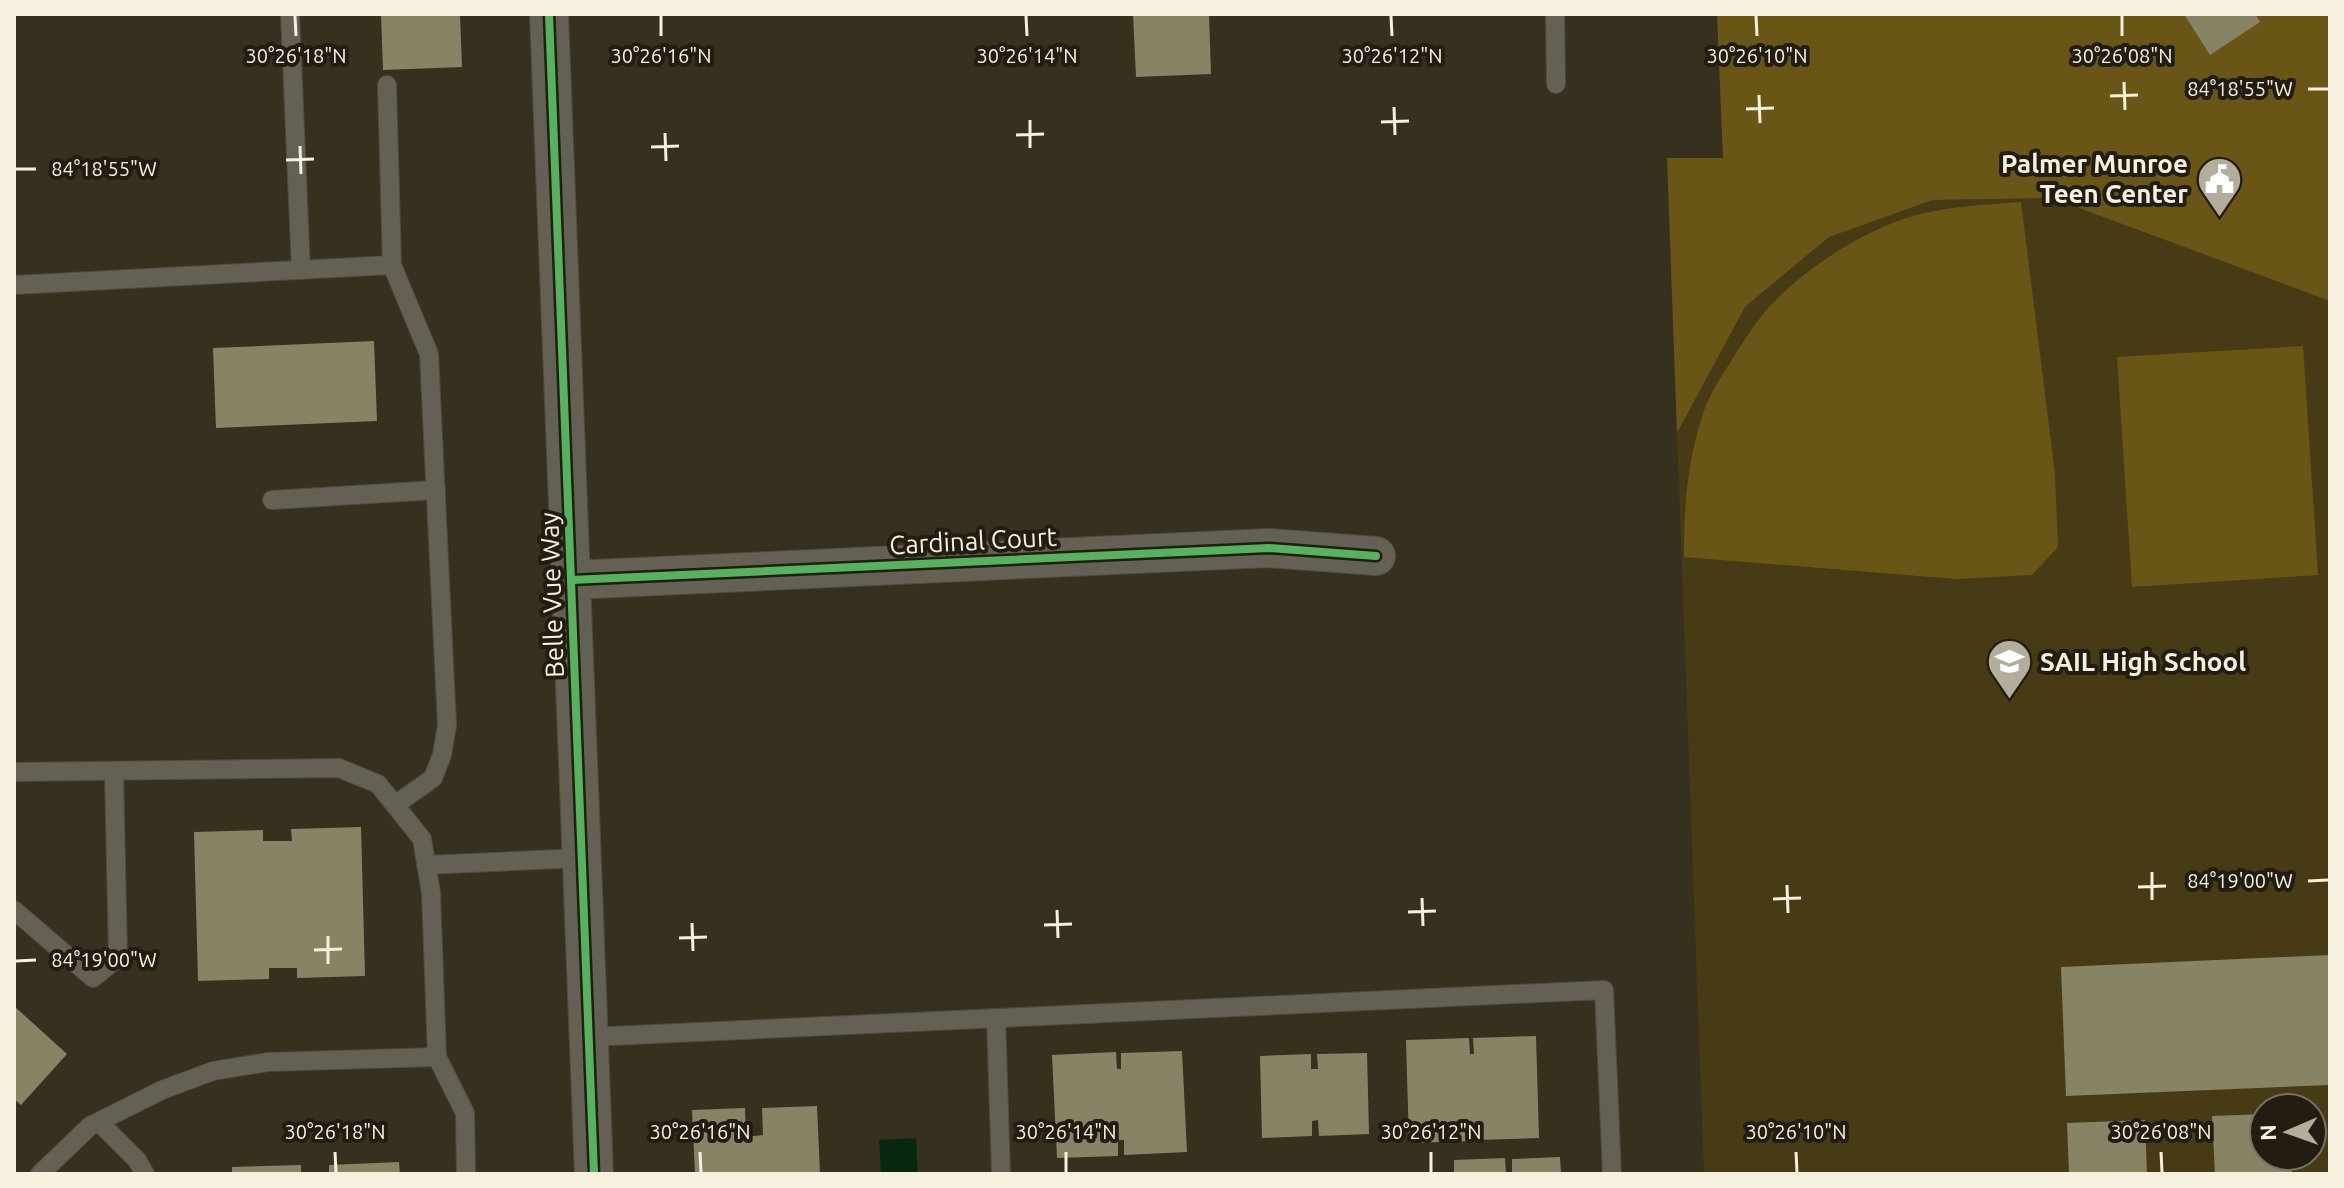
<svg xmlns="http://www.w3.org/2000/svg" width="2344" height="1188" font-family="Ubuntu,sans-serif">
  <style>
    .built { fill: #473b15; fill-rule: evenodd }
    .green { fill: #695617 }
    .water { fill: #082711 }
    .building { fill: #868465 }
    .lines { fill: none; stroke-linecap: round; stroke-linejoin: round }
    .lane-casing { stroke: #504b3d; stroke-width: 20 }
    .street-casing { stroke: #504b3d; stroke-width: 40 }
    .lane { stroke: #646054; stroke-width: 18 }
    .street { stroke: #646054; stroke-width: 38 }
    .cycleway-casing { stroke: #221d10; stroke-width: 13 }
    .cycleway { stroke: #56b35d; stroke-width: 8 }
    .ticks { fill: none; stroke: #f6f0de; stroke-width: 3 }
    .labels { text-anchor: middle; stroke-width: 8; stroke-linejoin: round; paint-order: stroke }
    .poi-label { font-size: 26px; font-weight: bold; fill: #f6f0de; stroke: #221d10; text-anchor: end }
    .street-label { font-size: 26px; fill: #f6f0de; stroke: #221d10 }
    .ticks-label { font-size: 20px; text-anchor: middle; fill: #f6f0de; stroke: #221d10; stroke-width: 8; stroke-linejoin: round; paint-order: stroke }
  </style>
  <rect width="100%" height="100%" fill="#36301f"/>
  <!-- built -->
  <path class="built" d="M2052 198 2330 301V1174H1704L1677 433 1745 307 1829 237 1933 200ZM2264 1108H2312V1156H2264Z"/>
  <!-- green -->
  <g class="green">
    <path d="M1717 14H2330V301L2052 198 1933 200 1829 237 1745 307 1677 433 1667 158H1723Z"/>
    <path d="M2021 202 2055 474 2058 547 2032 575 1956 579 1684 557C1684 508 1687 461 1703 414 1708 397 1719 380 1728 366 1741 345 1754 324 1770 306 1806 268 1862 231 1913 216 1948 206 1984 205 2021 202Z"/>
    <path d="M2303 346 2318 575 2132 587 2117 357Z"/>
  </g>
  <!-- water -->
  <path class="water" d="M916 1138 918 1174H881L879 1140Z"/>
  <!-- building -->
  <g class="building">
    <path d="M381 14H460L462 67 383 70Z"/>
    <path d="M1133 14H1209L1211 74 1136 77Z"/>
    <path d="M2184 14H2255L2260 22 2210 55Z"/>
    <path d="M374 341 377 421 216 428 213 348Z"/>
    <path d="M361 827 365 976 297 978V968H269V979L198 981 194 832 263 830V841H292L291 829Z"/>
    <path d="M2330 955V1085L2066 1096 2061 967Z"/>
    <path d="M14 1006 67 1054 21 1105 14 1099Z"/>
    <path d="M1536 1036 1539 1138 1477 1140 1476 1125H1471L1472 1141 1409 1143 1406 1040 1469 1038 1470 1054H1474L1473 1038Z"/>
    <path d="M1182 1051 1187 1152 1124 1155V1140H1118V1156L1057 1158 1052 1055 1116 1052 1117 1069H1121V1053Z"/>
    <path d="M1367 1053 1369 1134 1319 1136 1318 1120 1312 1121V1136L1262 1138 1260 1056 1311 1054V1069H1318L1317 1054Z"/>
    <path d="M817 1106 820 1174H695L692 1110 745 1108 746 1137 763 1135 762 1108Z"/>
    <path d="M2264 1114V1156H2291L2292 1174H2215L2212 1116Z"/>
    <path d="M2145 1120 2147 1174H2069L2067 1123Z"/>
    <path d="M1560 1157 1561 1174H1512V1159Z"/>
    <path d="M1505 1158 1506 1174H1454V1160Z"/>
    <path d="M399 1162 400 1174H329V1165Z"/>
    <path d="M301 1165V1174H232V1167Z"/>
  </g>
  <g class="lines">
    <defs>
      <g id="lane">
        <path d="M290 14 301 270"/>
        <path d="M1555 14 1556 84"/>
        <path d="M387 85 392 265 429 354 447 725 442 755 433 778 395 805"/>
        <path d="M14 285 392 265"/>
        <path d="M272 500 436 490"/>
        <path d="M14 772 339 768 378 784 422 839 431 893 437 1057 465 1113 466 1174"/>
        <path d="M426 865 582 858"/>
        <path d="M14 910 93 978 118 958 114 771"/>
        <path d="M996 1018 1001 1174"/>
        <path d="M589 1037 1604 990 1612 1174"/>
        <path d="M99 1122 137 1160 145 1174"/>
        <path d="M40 1174 90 1126 162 1090 213 1071 268 1062 437 1057"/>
      </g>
      <g id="street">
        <path d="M549 14 594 1174"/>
        <path d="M571 580 1269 548 1376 556"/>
      </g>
    </defs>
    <!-- lane casing -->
    <use href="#lane" class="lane-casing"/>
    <!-- street casing -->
    <use href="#street" class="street-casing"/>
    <!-- lane -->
    <use href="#lane" class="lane"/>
    <!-- street -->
    <use href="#street" class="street"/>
    <defs>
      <g id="cycleway">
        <path d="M549 14 594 1174"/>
        <path d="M571 580 1269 548 1376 556"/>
      </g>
    </defs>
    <!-- cycleway casing -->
    <use href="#cycleway" class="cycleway-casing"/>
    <!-- cycleway -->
    <use href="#cycleway" class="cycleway"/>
  </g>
  <!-- ticks -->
  <path class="ticks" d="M295 16 296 36M661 16V36M1026 16 1027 36M1391 16 1392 36M1756 16 1757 36M2122 16V36M2124 82 2125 110M2308 89H2328M1759 95 1760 123M2110 96 2138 95M1394 107 1395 135M1746 109 1774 108M1030 120V148M1381 122 1409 121M665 133 666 161M1016 135 1044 134M300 146 301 174M651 147 679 146M286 160 314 159M16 169H36M2152 872V900M2308 881 2328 880M1787 885 1788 913M2138 887 2166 886M1422 898 1423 926M1773 899 1801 898M1057 910 1058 938M1408 912 1436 911M692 923 693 951M1044 925 1072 924M328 936V964M679 938 707 937M314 950 342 949M16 961 36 960M335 1152 336 1172M700 1152 701 1172M1066 1152V1172M1431 1152V1172M1796 1152 1797 1172M2161 1152 2162 1172"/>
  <!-- icons -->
  <defs>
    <symbol id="civic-pin" viewBox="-11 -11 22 30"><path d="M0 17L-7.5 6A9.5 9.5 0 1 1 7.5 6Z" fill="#b3ad9b" stroke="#221d10"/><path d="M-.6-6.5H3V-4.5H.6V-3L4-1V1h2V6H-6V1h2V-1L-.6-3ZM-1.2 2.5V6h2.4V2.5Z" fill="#fff"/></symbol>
    <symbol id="school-pin" viewBox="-11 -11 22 30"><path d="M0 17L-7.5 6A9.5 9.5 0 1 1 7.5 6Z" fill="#b3ad9b" stroke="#221d10"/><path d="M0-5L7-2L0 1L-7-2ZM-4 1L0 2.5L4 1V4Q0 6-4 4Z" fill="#fff"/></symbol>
  </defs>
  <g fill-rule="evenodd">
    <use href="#civic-pin" x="2194" y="154" width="51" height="69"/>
    <use href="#school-pin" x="1984" y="636" width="51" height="69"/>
  </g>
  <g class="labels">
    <!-- poi labels -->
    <g class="poi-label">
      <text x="2188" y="173">Palmer Munroe<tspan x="2188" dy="30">Teen Center</tspan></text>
      <text x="2040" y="671" text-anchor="start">SAIL High School</text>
    </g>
    <!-- street labels -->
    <g class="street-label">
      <text transform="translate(973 541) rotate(-3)" y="9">Cardinal Court</text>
      <text transform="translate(552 595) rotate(-92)" y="9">Belle Vue Way</text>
    </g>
  </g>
  <g class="ticks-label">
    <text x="296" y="63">30°26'18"N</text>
    <text x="661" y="63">30°26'16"N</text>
    <text x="1027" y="63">30°26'14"N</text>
    <text x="1392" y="63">30°26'12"N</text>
    <text x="1757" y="63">30°26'10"N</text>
    <text x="2122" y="63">30°26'08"N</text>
    <text x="2240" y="96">84°18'55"W</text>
    <text x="104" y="176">84°18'55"W</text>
    <text x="2240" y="888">84°19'00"W</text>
    <text x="104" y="967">84°19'00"W</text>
    <text x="335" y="1139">30°26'18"N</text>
    <text x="700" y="1139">30°26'16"N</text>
    <text x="1066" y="1139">30°26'14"N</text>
    <text x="1431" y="1139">30°26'12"N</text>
    <text x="1796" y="1139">30°26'10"N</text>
    <text x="2161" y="1139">30°26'08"N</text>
  </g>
  <!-- border -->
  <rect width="2344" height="1188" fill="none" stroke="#f6f0de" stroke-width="32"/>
  <!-- north arrow -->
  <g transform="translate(2288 1132) rotate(268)"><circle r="38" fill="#221d10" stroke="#777162" stroke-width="2"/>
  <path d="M0-6L14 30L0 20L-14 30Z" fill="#b3ad9b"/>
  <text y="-12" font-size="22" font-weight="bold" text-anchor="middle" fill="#f6f0de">N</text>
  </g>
</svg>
